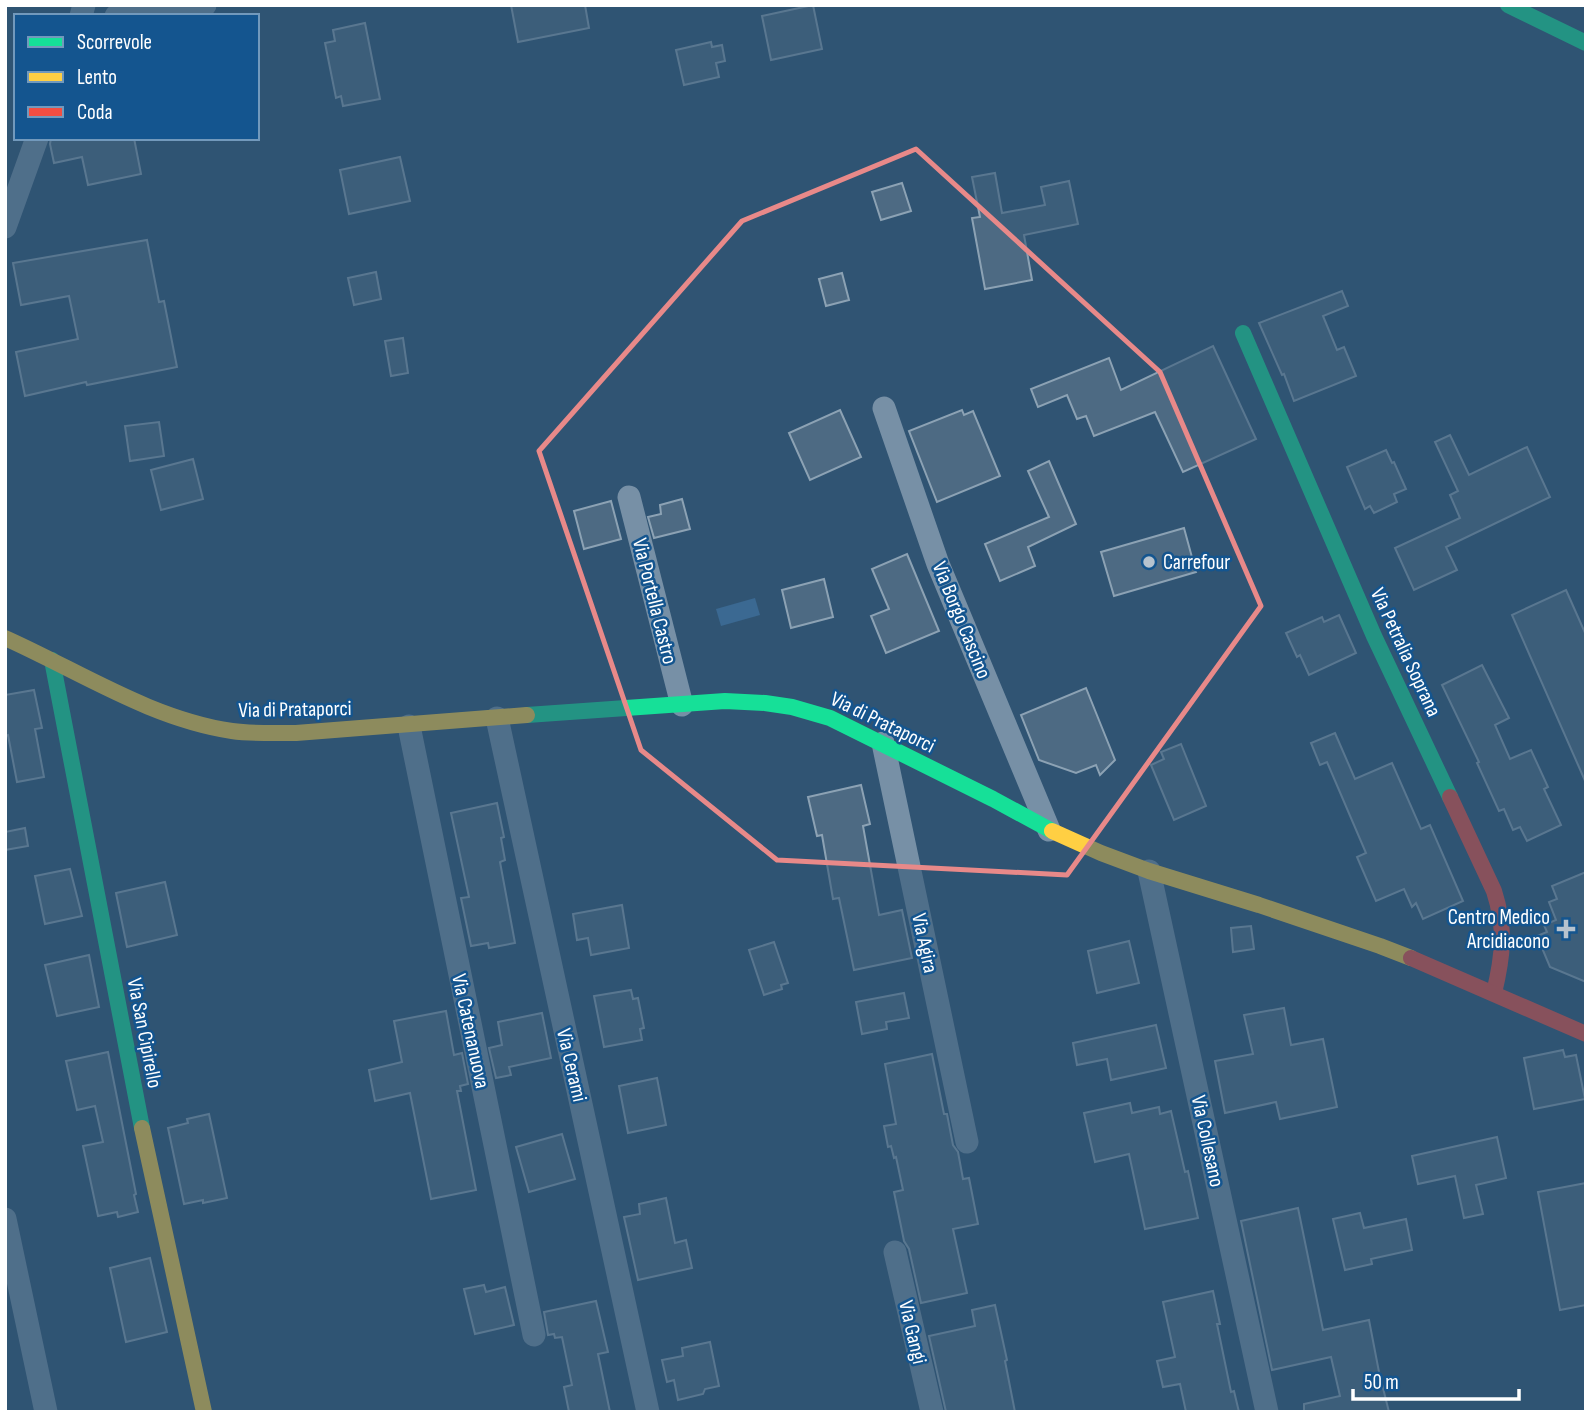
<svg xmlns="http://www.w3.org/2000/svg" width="1591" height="1417" font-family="'Sofia Sans Condensed',sans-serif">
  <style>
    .water { fill: #3b6992 }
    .building { fill: #4d6a83; stroke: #8ca2b4; stroke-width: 2 }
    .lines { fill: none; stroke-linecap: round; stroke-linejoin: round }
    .street { stroke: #7790a6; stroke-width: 23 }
    .fast { stroke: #16e098; stroke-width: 16 }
    .slow { stroke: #ffcf43; stroke-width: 16 }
    .jam { stroke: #f24e42; stroke-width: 16 }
    .marked { fill: none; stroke: #e88989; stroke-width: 5; stroke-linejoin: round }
    .poi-dot { fill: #b7c3ce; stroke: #14558f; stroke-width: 2.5 }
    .labels { text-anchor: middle; stroke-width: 5; stroke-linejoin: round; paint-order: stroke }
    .poi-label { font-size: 21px; fill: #fff; stroke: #14558f; text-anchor: start }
    .street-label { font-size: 21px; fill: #fff; stroke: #14558f }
  </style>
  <rect width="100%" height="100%" fill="#305473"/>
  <!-- water -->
  <path class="water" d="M755 598 760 615 721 626 716 609Z"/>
  <!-- building -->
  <g class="building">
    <path d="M511 5H585L589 28 518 42Z"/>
    <path d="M813 5 822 49 771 60 762 16Z"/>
    <path d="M365 23 380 99 343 106 341 96 336 98 325 43 335 41 333 30Z"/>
    <path d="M711 42 712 47 722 45 725 61 716 63 719 77 684 85 676 50Z"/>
    <path d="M51 138H134L141 174 88 185 82 157 54 163 50 144Z"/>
    <path d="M400 157 410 201 349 214 340 170Z"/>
    <path d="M995 173 1002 213 1045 205 1041 187 1069 181 1078 224 1024 235 1032 280 985 289 972 218 980 217 972 177Z"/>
    <path d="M902 183 911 211 881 220 872 192Z"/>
    <path d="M147 240 159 302 164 301 177 367 87 385 86 382 25 396 16 352 78 339 69 296 21 305 13 263Z"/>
    <path d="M376 272 381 299 354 305 348 278Z"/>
    <path d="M842 273 849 300 826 306 819 279Z"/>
    <path d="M1342 291 1348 306 1323 316 1337 350 1344 347 1356 376 1294 401 1284 374 1282 375 1259 323Z"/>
    <path d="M403 338 408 373 391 376 385 341Z"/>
    <path d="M1213 346 1256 439 1183 472 1155 412 1094 436 1086 416 1077 419 1067 395 1038 407 1031 389 1109 358 1121 390Z"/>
    <path d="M840 410 861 457 810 480 789 433Z"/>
    <path d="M962 410 964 415 973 411 1000 476 937 502 909 431Z"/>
    <path d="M159 422 164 456 130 461 125 426Z"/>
    <path d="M1450 435 1469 475 1527 447 1550 497 1446 547 1457 570 1414 590 1395 548 1460 518 1450 495 1458 491 1435 442Z"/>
    <path d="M1386 450 1392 463 1394 462 1406 489 1394 494 1397 502 1374 513 1370 506 1365 509 1347 467Z"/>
    <path d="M193 459 203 499 161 510 151 470Z"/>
    <path d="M1049 461 1076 524 1028 547 1035 566 1000 581 985 544 1049 517 1028 471Z"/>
    <path d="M682 499 690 529 654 538 648 517 661 514 660 505Z"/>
    <path d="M611 501 621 539 584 549 574 511Z"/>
    <path d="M1184 528 1196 572 1114 596 1101 552Z"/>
    <path d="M907 554 939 631 886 653 871 616 889 609 872 569Z"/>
    <path d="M824 579 833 617 791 628 782 590Z"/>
    <path d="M1566 590 1586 635V783L1512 615Z"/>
    <path d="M1339 615 1356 653 1309 675 1300 655 1297 657 1286 633 1322 617 1324 622Z"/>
    <path d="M1482 665 1509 718 1495 725 1510 759 1531 750 1548 787 1544 789 1561 825 1527 841 1520 827 1513 830 1504 809 1499 811 1477 763 1479 762 1442 685Z"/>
    <path d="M1086 688 1115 760 1100 775 1096 765 1076 773 1039 760 1021 715Z"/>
    <path d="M34 690 42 728 35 729 44 777 17 782 8 735 5 736V695Z"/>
    <path d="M1335 733 1355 779 1392 763 1421 829 1430 825 1463 901 1423 919 1416 903 1412 907 1404 889 1376 901 1357 857 1366 853 1327 762 1320 765 1311 743Z"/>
    <path d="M1181 744 1206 806 1174 820 1151 765 1164 759 1161 752Z"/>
    <path d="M861 785 870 824 863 826 879 915 902 910 912 958 854 970 839 898 833 899 822 835 817 836 808 797Z"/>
    <path d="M497 803 504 837 501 838 505 860 500 862 515 943 489 948 488 943 471 946 461 898 469 897 451 813Z"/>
    <path d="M25 828 28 846 5 850V832Z"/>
    <path d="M70 869 82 916 45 924 35 876Z"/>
    <path d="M1586 872V982L1550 967 1537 936 1547 932 1544 925 1556 920 1549 902 1557 899 1552 886Z"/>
    <path d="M165 882 177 935 127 947 116 893Z"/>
    <path d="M622 905 629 948 591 955 588 938 577 940 573 914Z"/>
    <path d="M1251 926 1254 949 1233 952 1231 928Z"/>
    <path d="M1129 941 1139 983 1097 993 1088 951Z"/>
    <path d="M774 942 788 983 781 985 782 989 764 995 749 950Z"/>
    <path d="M89 955 99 1007 57 1016 45 965Z"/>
    <path d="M631 990 633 999 638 998 644 1028 640 1029 642 1040 604 1047 594 996Z"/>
    <path d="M904 993 909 1018 886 1022 887 1029 862 1034 856 1002Z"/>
    <path d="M1284 1008 1291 1045 1323 1039 1337 1107 1280 1119 1276 1102 1225 1113 1215 1061 1253 1054 1244 1015Z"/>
    <path d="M446 1011 454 1055 462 1053 468 1084 460 1086 461 1091H457L476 1190 431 1199 410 1093 375 1101 369 1070 402 1062 394 1021Z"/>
    <path d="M542 1013 551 1058 509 1067 511 1075 496 1078 489 1048 502 1045 498 1022Z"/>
    <path d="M1156 1025 1166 1068 1111 1080 1107 1059 1077 1065 1073 1043Z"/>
    <path d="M1563 1050 1565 1057 1576 1055 1585 1099 1534 1109 1524 1058Z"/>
    <path d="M108 1052 136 1194 134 1195 138 1212 118 1217 117 1212 98 1216 83 1146 103 1142 95 1106 77 1110 66 1061Z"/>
    <path d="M932 1054 944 1114H947L953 1145 958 1152 963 1179 969 1178 978 1224 953 1229 967 1293 921 1303 909 1249 904 1241 894 1192 903 1190 896 1157 894 1158 891 1146 888 1147 884 1126 896 1124 885 1064Z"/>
    <path d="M657 1078 666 1125 628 1133 619 1086Z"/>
    <path d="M1130 1103 1132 1113 1159 1107 1160 1114 1171 1111 1185 1172 1188 1171 1198 1218 1145 1229 1129 1154 1095 1162 1084 1113Z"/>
    <path d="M209 1114 227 1198 203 1203V1200L184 1204 168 1128 188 1123 187 1119Z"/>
    <path d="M562 1134 575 1179 529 1192 516 1147Z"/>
    <path d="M1497 1137 1506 1178 1476 1185 1483 1214 1464 1218 1455 1176 1418 1184 1412 1156Z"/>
    <path d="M1586 1183V1305L1560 1310 1538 1192Z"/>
    <path d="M666 1198 675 1243 686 1240 692 1268 638 1280 624 1217 640 1214 639 1204Z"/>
    <path d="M1298 1208 1323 1330 1369 1320 1379 1372 1389 1412H1304V1404L1340 1396 1331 1357 1272 1370 1241 1221Z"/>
    <path d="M1360 1213 1364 1228 1406 1219 1412 1250 1371 1259 1372 1264 1345 1270 1333 1219Z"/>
    <path d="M150 1258 167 1332 126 1342 110 1268Z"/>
    <path d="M484 1285 486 1292 505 1287 514 1325 475 1334 464 1289Z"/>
    <path d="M1213 1291 1220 1324H1217L1231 1392 1234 1391 1239 1412H1186L1180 1384 1163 1387 1157 1361 1175 1357 1163 1302Z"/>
    <path d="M596 1301 608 1352 598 1354 610 1412H569L564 1387 572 1385 562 1337 555 1338 554 1334 548 1335 544 1312Z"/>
    <path d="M995 1305 1007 1360 1005 1361 1015 1412H946L929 1336 975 1326 972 1310Z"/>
    <path d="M710 1342 719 1386 705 1389 703 1394 678 1400 674 1380 667 1382 662 1360 683 1356 682 1348Z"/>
  </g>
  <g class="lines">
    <!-- street -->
    <g class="street">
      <path d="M81 16 84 5"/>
      <path d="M116 16 205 5"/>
      <path d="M5 227 37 138"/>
      <path d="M884 408 938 564 1049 830"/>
      <path d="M629 497 682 705"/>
      <path d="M497 718 648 1412"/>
      <path d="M409 726 534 1335"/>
      <path d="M883 743 967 1142"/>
      <path d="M1149 871 1267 1412"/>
      <path d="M5 1219 46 1412"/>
      <path d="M895 1252 932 1412"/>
    </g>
    <!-- fast -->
    <g class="fast">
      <path d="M1508 5 1586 43"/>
      <path d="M1243 333 1374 636 1450 797"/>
      <path d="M52 660 142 1128"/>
      <path d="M527 715 725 701 765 703 792 707 830 718 993 799 1052 831"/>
    </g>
    <!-- slow -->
    <g class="slow">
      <path d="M5 638C79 671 151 719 232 731 253 734 275 733 296 733L527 715"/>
      <path d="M1052 831 1101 853 1149 871 1259 905 1380 946 1411 958"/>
      <path d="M142 1128 204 1412"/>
    </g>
    <!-- jam -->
    <g class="jam">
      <path d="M1450 797 1494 891C1506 928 1503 956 1494 993"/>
      <path d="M1411 958 1586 1034"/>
    </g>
  </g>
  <!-- marked area -->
  <path d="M0 0H1591V1417H0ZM916 149 1160 372 1261 606 1067 875 777 860 641 750 539 451 742 221Z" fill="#305473" fill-opacity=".55" fill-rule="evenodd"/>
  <path class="marked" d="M916 149 1160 372 1261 606 1067 875 777 860 641 750 539 451 742 221Z"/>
  <!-- markers -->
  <g class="poi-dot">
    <circle cx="1149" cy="562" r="7"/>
    <path d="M1562.5 918.5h7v7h7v7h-7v7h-7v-7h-7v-7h7z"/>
  </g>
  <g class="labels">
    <!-- poi labels -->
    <g class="poi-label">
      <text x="1163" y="569">Carrefour</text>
      <text x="1550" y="924" text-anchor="end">Centro Medico<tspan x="1550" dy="24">Arcidiacono</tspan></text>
    </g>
    <!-- street labels -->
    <g class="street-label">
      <text transform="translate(655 601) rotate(76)" y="7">Via Portella Castro</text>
      <text transform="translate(962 620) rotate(68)" y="7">Via Borgo Cascino</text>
      <text transform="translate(1406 652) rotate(65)" y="7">Via Petralia Soprana</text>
      <text transform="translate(295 709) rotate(-1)" y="7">Via di Prataporci</text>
      <text transform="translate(883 722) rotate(26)" y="7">Via di Prataporci</text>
      <text transform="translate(925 943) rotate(78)" y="7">Via Agira</text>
      <text transform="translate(471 1031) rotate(78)" y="7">Via Catenanuova</text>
      <text transform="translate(145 1033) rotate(79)" y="7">Via San Cipirello</text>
      <text transform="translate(572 1065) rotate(77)" y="7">Via Cerami</text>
      <text transform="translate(1208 1141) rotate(78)" y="7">Via Collesano</text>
      <text transform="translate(913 1332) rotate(77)" y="7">Via Gangi</text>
    </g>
  </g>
  <!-- border -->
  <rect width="1591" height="1417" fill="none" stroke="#ffffff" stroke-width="14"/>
  <!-- legend -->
  <rect x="14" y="14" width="245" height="126" fill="#14558f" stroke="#7299bc" stroke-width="2"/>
  <rect x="28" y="37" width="35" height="10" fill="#16e098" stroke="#7299bc" stroke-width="2"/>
  <text x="77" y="49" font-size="21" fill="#ffffff">Scorrevole</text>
  <rect x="28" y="72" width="35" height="10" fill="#ffcf43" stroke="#7299bc" stroke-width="2"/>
  <text x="77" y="84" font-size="21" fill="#ffffff">Lento</text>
  <rect x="28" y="107" width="35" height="10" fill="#f24e42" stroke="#7299bc" stroke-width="2"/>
  <text x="77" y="119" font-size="21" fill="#ffffff">Coda</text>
  <!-- scale -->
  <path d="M1353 1389v10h166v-10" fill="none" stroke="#ffffff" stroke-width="3.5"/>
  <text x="1364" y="1389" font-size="21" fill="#ffffff" stroke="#14558f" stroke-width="5" paint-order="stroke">50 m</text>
</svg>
